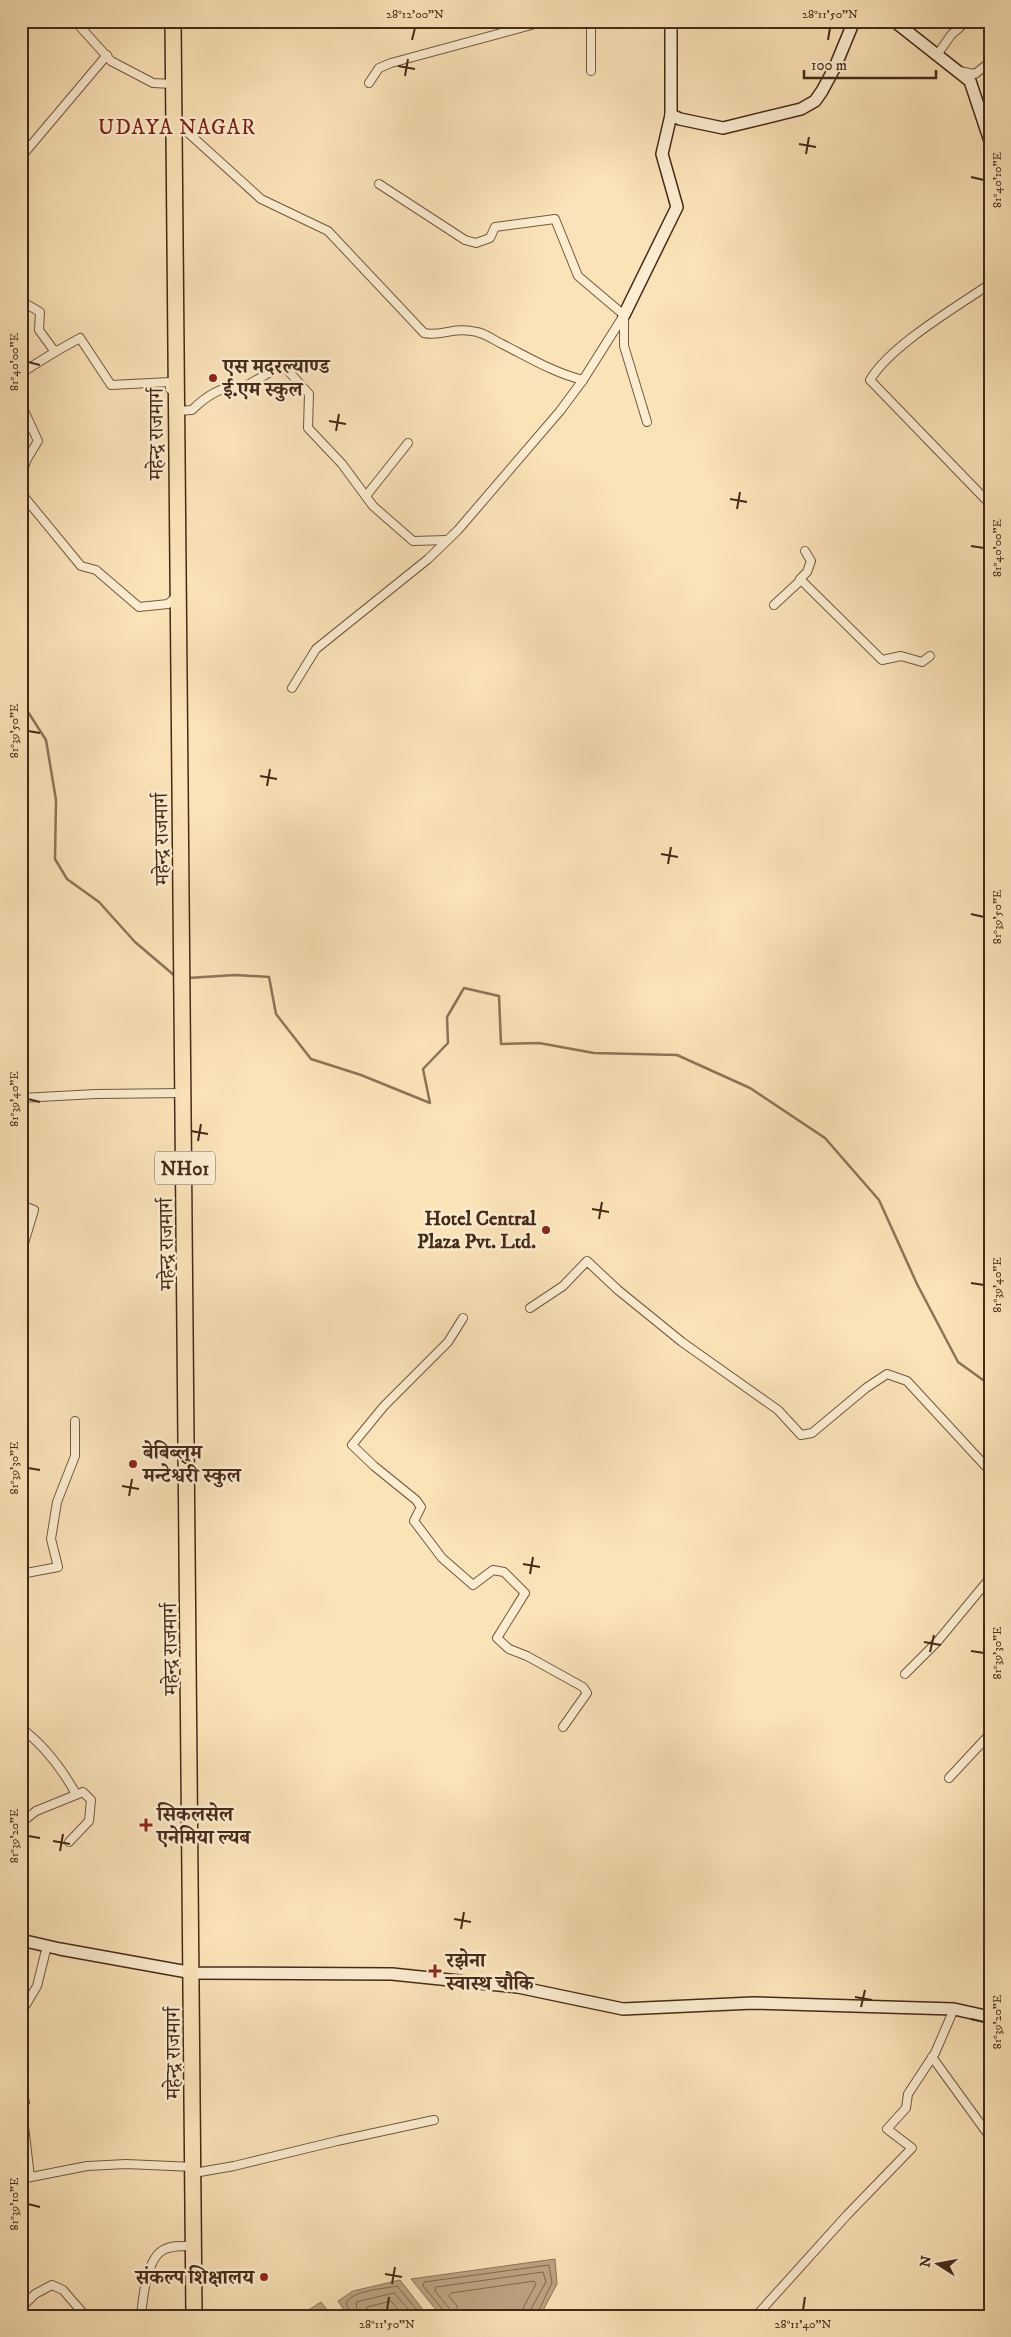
<svg xmlns="http://www.w3.org/2000/svg" width="1011" height="2337" font-family="'IM FELL DW Pica','Noto Serif Devanagari',serif">
  <style>
    .water { fill: #bda482; stroke: #8d7358 }
    .lines { fill: none; stroke-linecap: round; stroke-linejoin: round }
    .shore { stroke: #81674e; stroke-width: 1 }
    .stream { stroke: #8d7358; stroke-width: 2.5 }
    .street-casing { stroke: #725841; stroke-width: 10 }
    .secondary-casing { stroke: #452a19; stroke-width: 14 }
    .highway-casing { stroke: #452a19; stroke-width: 18 }
    .street { stroke: #fcedd1; stroke-width: 8 }
    .secondary { stroke: #fcedd1; stroke-width: 11 }
    .highway { stroke: #fbe3b8; stroke-width: 15 }
    .ticks { fill: none; stroke: #452a19; stroke-width: 2 }
    .poi-dot { fill: #8f2418; stroke: #fcedd1; stroke-width: 2 }
    .labels { text-anchor: middle; stroke-width: 5; stroke-linejoin: round; paint-order: stroke }
    .shield { fill: #fcedd1; stroke: #7c6450; stroke-width: 1 }
    .shield-label { font-size: 19px; font-weight: bold; fill: #452a19 }
    .poi-label { font-size: 20px; font-weight: bold; fill: #452a19; stroke: #fcedd1; text-anchor: start }
    .street-label { font-size: 20px; fill: #452a19; stroke: #fcedd1 }
    .neighbourhood-label { font-size: 21px; letter-spacing: 1px; fill: #7a1f14; stroke: #fcedd1 }
    .neatline { fill: none; stroke: #452a19; stroke-width: 2 }
    .ticks-label { font-size: 12px; text-anchor: middle; fill: #452a19 }
  </style>
  <rect width="100%" height="100%" fill="#fbe3b8"/>
  <filter id="stains"><feTurbulence type="fractalNoise" baseFrequency=".004" numOctaves="4"/><feColorMatrix values="0 0 0 0 .2 0 0 0 0 .09 0 0 0 0 .02 0 0 0 .5 -.17"/></filter>
  <radialGradient id="worn" r=".72"><stop offset=".6" stop-color="#630" stop-opacity="0"/><stop offset="1" stop-color="#630" stop-opacity=".3"/></radialGradient>
  <!-- water -->
  <g class="water">
    <path d="M555 2259 557 2284 540 2316H441L411 2279Z"/>
    <path d="M400 2280 428 2316H348L338 2301 353 2291Z"/>
    <path d="M321 2302 332 2316H299Z"/>
  </g>
  <g class="lines">
    <!-- shore -->
    <g class="shore">
      <path d="M352 2316 346 2303C353 2290 383 2289 397 2286L422 2316"/>
      <path d="M358 2316 356 2302 394 2293 414 2316"/>
      <path d="M366 2316 367 2307 391 2301 404 2316"/>
      <path d="M445 2316 444 2311 423 2286 424 2282 549 2265 552 2283 536 2316"/>
      <path d="M451 2316 449 2308 435 2291 436 2287 543 2272 546 2282 531 2309 530 2316"/>
      <path d="M458 2316 457 2306 449 2296 451 2293 534 2281 536 2284 524 2306 522 2316"/>
    </g>
    <!-- stream -->
    <g class="stream">
      <path d="M21 701 46 740 56 800 55 859 67 879 99 902 135 942 175 976"/>
      <path d="M188 978 235 975 269 977 276 1014 311 1059 361 1075 430 1103 423 1069 448 1043 447 1017 464 988 499 996 501 1044 539 1043 594 1053 677 1055 750 1088 825 1138 879 1200 917 1284 958 1362 990 1385"/>
    </g>
    <defs>
      <g id="street">
        <path d="M75 21 111 61 153 83 173 84"/>
        <path d="M589 21 591 28V71"/>
        <path d="M937 55 951 35 967 21"/>
        <path d="M959 71 975 74 990 62"/>
        <path d="M369 83 379 68 391 63 546 21"/>
        <path d="M174 120 261 199 328 231 424 333C442 337 454 326 477 332 486 334 494 340 502 344 528 357 554 373 583 380"/>
        <path d="M21 157 107 55"/>
        <path d="M379 184 465 240 476 243 490 238 495 227 555 219 578 276 624 315"/>
        <path d="M990 284C956 307 890 346 870 380L990 504"/>
        <path d="M21 301 40 312 39 330 55 352 80 338 111 385 170 382V389"/>
        <path d="M624 315V346L647 422"/>
        <path d="M21 373 55 352"/>
        <path d="M21 404 38 441 27 459 21 475"/>
        <path d="M177 411 192 410C204 398 224 383 242 388L283 365 309 394 308 428 342 464 373 506 413 541 447 540"/>
        <path d="M21 493 81 566 96 570 139 607 168 604 177 596"/>
        <path d="M366 496 408 443"/>
        <path d="M805 551 811 561 807 572 800 579 882 660 901 656 922 662 930 656"/>
        <path d="M774 605 801 580"/>
        <path d="M292 688 316 649 428 559 458 530 560 411 583 380 624 315"/>
        <path d="M21 1098 96 1094 184 1093"/>
        <path d="M21 1205 34 1210 21 1253"/>
        <path d="M530 1308 563 1286 587 1261 618 1290 682 1342 778 1410 801 1435 812 1433 866 1388 887 1374 907 1381 990 1471"/>
        <path d="M463 1318 448 1342 384 1406 352 1445 374 1466 416 1500 421 1507 414 1521 442 1558 473 1585 493 1570 504 1572 525 1593 497 1638 509 1649 527 1656 583 1687 587 1693 563 1727"/>
        <path d="M21 1574 58 1567 51 1539 57 1502 75 1456V1421"/>
        <path d="M905 1674 937 1642 990 1578"/>
        <path d="M21 1728C44 1745 62 1769 76 1794"/>
        <path d="M949 1778 990 1734"/>
        <path d="M21 1823 36 1811 83 1792 91 1800 89 1821 69 1842"/>
        <path d="M21 2013 37 1986 47 1946"/>
        <path d="M932 2057 990 2137"/>
        <path d="M21 2088 25 2102 22 2109 30 2177"/>
        <path d="M194 2173 234 2166 337 2141 434 2120"/>
        <path d="M21 2179 87 2166 126 2164 194 2167"/>
        <path d="M21 2308 35 2294 52 2285 63 2290 82 2312V2316"/>
        <path d="M141 2316C143 2298 146 2260 163 2250 172 2245 184 2246 194 2246"/>
        <path d="M756 2316 847 2215 912 2148 887 2129 906 2108 908 2094 935 2053 954 2009"/>
      </g>
      <g id="secondary">
        <path d="M894 21 970 81 990 141"/>
        <path d="M671 115 680 119 723 128 801 109 815 101 822 91 835 67 854 21"/>
        <path d="M624 315 677 207 662 154 671 115V21"/>
        <path d="M21 1940 60 1949 193 1973 392 1974 518 1987 623 2009 753 2003 954 2009 990 2017"/>
      </g>
      <path id="highway" d="M173 21C178 786 189 1551 194 2316"/>
    </defs>
    <!-- street casing -->
    <use href="#street" class="street-casing"/>
    <!-- secondary casing -->
    <use href="#secondary" class="secondary-casing"/>
    <!-- highway casing -->
    <use href="#highway" class="highway-casing"/>
    <!-- street -->
    <use href="#street" class="street"/>
    <!-- secondary -->
    <use href="#secondary" class="secondary"/>
    <!-- highway -->
    <use href="#highway" class="highway"/>
  </g>
  <!-- ticks -->
  <path class="ticks" d="M412 40 415 28M828 40 830 28M398 66 415 69M405 76 408 59M799 144 816 147M806 154 809 137M971 177 984 180M28 362 40 365M329 421 346 424M336 431 339 414M730 499 747 502M737 509 740 492M971 546 984 548M28 731 40 733M260 776 277 779M267 786 270 769M661 854 678 857M668 864 671 847M971 914 984 917M28 1099 40 1102M191 1131 208 1134M198 1141 201 1124M592 1209 609 1212M599 1219 602 1202M971 1283 984 1285M28 1468 40 1470M122 1486 139 1489M129 1496 132 1479M523 1564 540 1567M530 1574 533 1557M924 1642 941 1645M971 1651 984 1653M930 1652 934 1635M28 1836 40 1838M53 1841 70 1844M60 1851 63 1834M454 1919 471 1922M461 1929 464 1912M855 1997 872 2000M861 2007 865 1990M971 2019 984 2022M28 2204 40 2207M385 2274 402 2277M392 2284 395 2267M387 2310 389 2297M803 2310 805 2297"/>
  <!-- markers -->
  <g class="poi-dot">
    <circle cx="213" cy="378" r="5"/>
    <circle cx="546" cy="1230" r="5"/>
    <circle cx="133" cy="1464" r="5"/>
    <path d="M143.5 1817.5h5v5h5v5h-5v5h-5v-5h-5v-5h5z"/>
    <path d="M432.5 1963.5h5v5h5v5h-5v5h-5v-5h-5v-5h5z"/>
    <circle cx="264" cy="2277" r="5"/>
  </g>
  <g class="labels">
    <!-- shield labels -->
    <rect class="shield" x="155" y="1151.5" width="60" height="33" rx="4"/>
    <g class="shield-label">
      <text x="185" y="1175">NH01</text>
    </g>
    <!-- poi labels -->
    <g class="poi-label">
      <text x="223" y="373">एस मदरल्याण्ड<tspan x="223" dy="23">ई.एम स्कुल</tspan></text>
      <text x="536" y="1225" text-anchor="end">Hotel Central<tspan x="536" dy="23">Plaza Pvt. Ltd.</tspan></text>
      <text x="143" y="1459">बेबिब्लुम<tspan x="143" dy="23">मन्टेश्वरी स्कुल</tspan></text>
      <text x="157" y="1821">सिकलसेल<tspan x="157" dy="23">एनेमिया ल्यब</tspan></text>
      <text x="446" y="1967">रझेना<tspan x="446" dy="23">स्वास्थ चौकि</tspan></text>
      <text x="254" y="2284" text-anchor="end">संकल्प शिक्षालय</text>
    </g>
    <!-- street labels -->
    <g class="street-label">
      <text transform="translate(156 434) rotate(-90)" y="7">महेन्द्र राजमार्ग</text>
      <text transform="translate(161 839) rotate(-91)" y="7">महेन्द्र राजमार्ग</text>
      <text transform="translate(166 1244) rotate(-91)" y="7">महेन्द्र राजमार्ग</text>
      <text transform="translate(170 1649) rotate(-91)" y="7">महेन्द्र राजमार्ग</text>
      <text transform="translate(173 2053) rotate(-90)" y="7">महेन्द्र राजमार्ग</text>
    </g>
    <!-- neighbourhood labels -->
    <g class="neighbourhood-label">
      <text x="177" y="134">UDAYA NAGAR</text>
    </g>
  </g>
  <!-- margin -->
  <rect width="1011" height="2337" fill="none" stroke="#fbe3b8" stroke-width="55"/>
  <!-- north arrow -->
  <g transform="translate(938 2264) rotate(281)" stroke="#fcedd1" stroke-width="4" paint-order="stroke">
  <path d="M0-4L9 19L0 12L-9 19Z" fill="#452a19"/>
  <text y="-8" font-size="14" font-weight="bold" text-anchor="middle" fill="#452a19">N</text>
  </g>
  <!-- scale -->
  <path d="M804 70v8h132v-8" fill="none" stroke="#452a19" stroke-width="2.5"/>
  <text x="811" y="70" font-size="15" fill="#452a19" stroke="#fcedd1" stroke-width="4" paint-order="stroke">100 m</text>
  <rect x="28" y="28" width="956" height="2282" class="neatline"/>
  <g class="ticks-label">
    <text x="415" y="18">28°12'00"N</text>
    <text x="830" y="18">28°11'50"N</text>
    <text transform="translate(997 180) rotate(-90)" y="4">81°40'10"E</text>
    <text transform="translate(14 362) rotate(-90)" y="4">81°40'00"E</text>
    <text transform="translate(997 548) rotate(-90)" y="4">81°40'00"E</text>
    <text transform="translate(14 731) rotate(-90)" y="4">81°39'50"E</text>
    <text transform="translate(997 917) rotate(-90)" y="4">81°39'50"E</text>
    <text transform="translate(14 1099) rotate(-90)" y="4">81°39'40"E</text>
    <text transform="translate(997 1285) rotate(-90)" y="4">81°39'40"E</text>
    <text transform="translate(14 1468) rotate(-90)" y="4">81°39'30"E</text>
    <text transform="translate(997 1653) rotate(-90)" y="4">81°39'30"E</text>
    <text transform="translate(14 1836) rotate(-90)" y="4">81°39'20"E</text>
    <text transform="translate(997 2022) rotate(-90)" y="4">81°39'20"E</text>
    <text transform="translate(14 2204) rotate(-90)" y="4">81°39'10"E</text>
    <text x="387" y="2328">28°11'50"N</text>
    <text x="803" y="2328">28°11'40"N</text>
  </g>
  <rect width="100%" height="100%" filter="url(#stains)"/>
  <rect width="100%" height="100%" fill="url(#worn)"/>
</svg>
